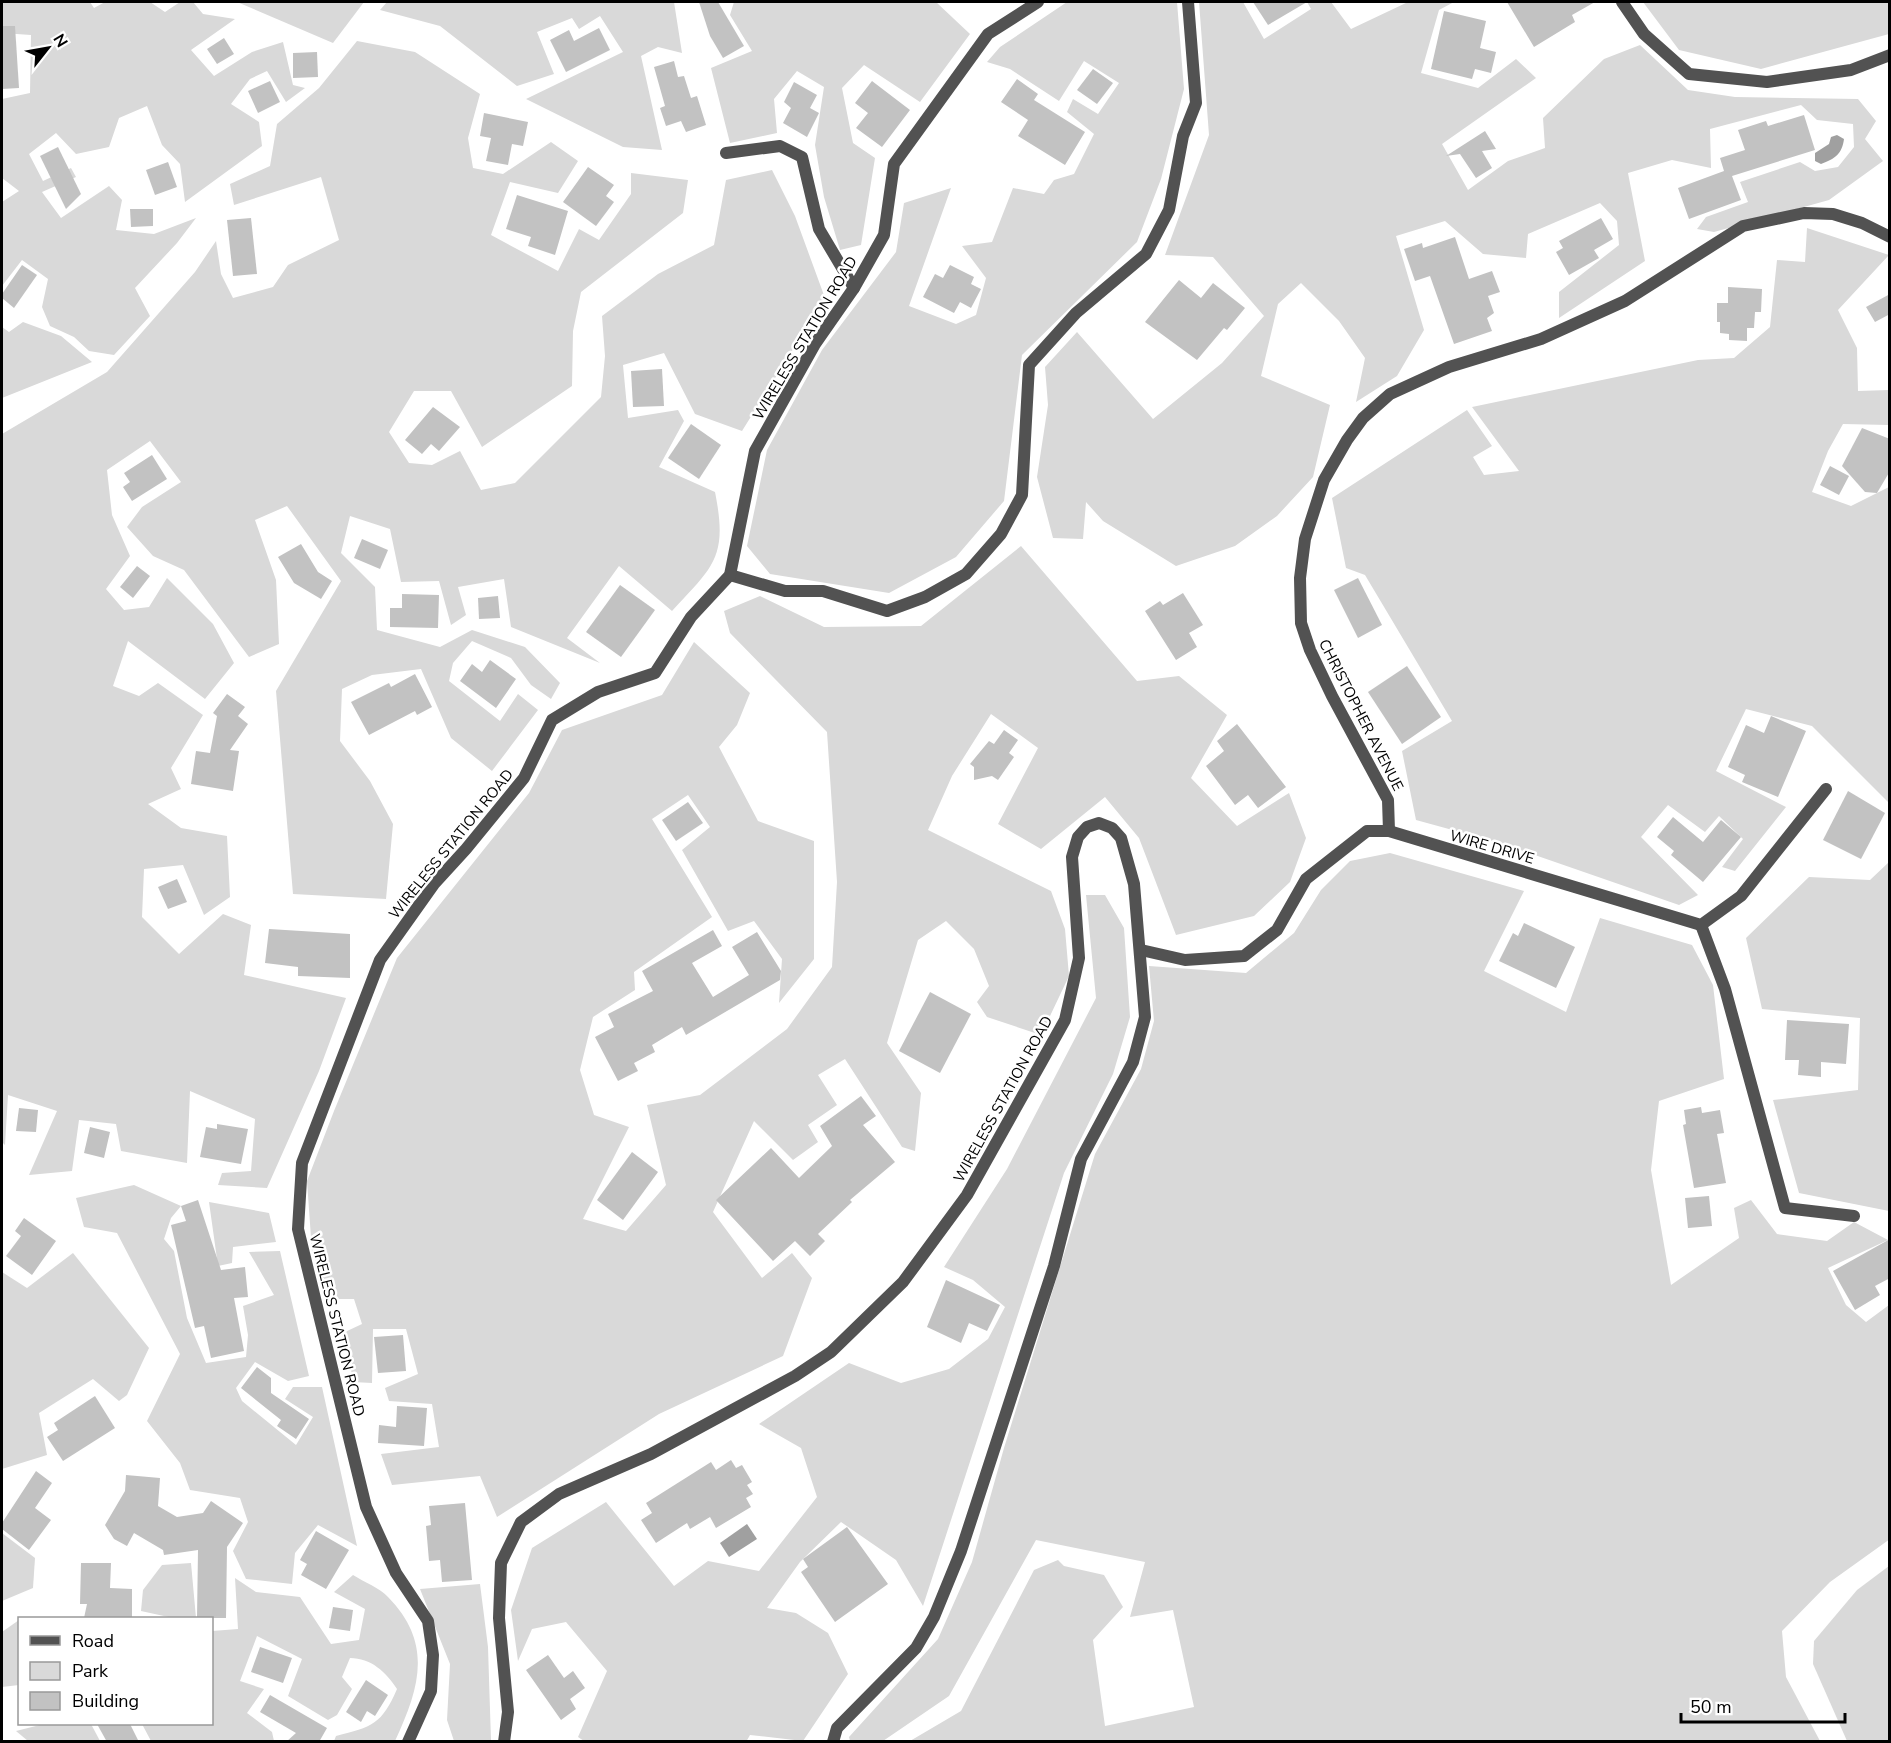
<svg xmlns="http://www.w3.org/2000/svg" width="1891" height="1743" font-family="'Nunito Sans',sans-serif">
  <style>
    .green { fill: #d9d9d9 }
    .water { fill: #a0a0a0 }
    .building { fill: #c2c2c2 }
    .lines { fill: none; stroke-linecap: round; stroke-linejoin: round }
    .street { stroke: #525252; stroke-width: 12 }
    .labels { text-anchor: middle; stroke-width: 5; stroke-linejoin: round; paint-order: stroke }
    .street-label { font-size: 15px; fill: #000; stroke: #fff }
  </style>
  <rect width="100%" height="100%" fill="#fff"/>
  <!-- green -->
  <g class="green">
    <path d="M2 2H90L94 8 105 2H150L165 12 180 2H193L203 14 235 19 191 50 214 76 252 52 283 42 293 85 305 88 286 102 267 71 250 79 231 104 259 122 262 146 185 202 180 164 162 145 147 106 119 118 109 147 76 154 56 133 29 154 43 181 71 168 76 177 42 192 61 218 109 186 122 200 116 230 154 234 196 218 177 243 135 288 150 316 114 355 89 351 74 337 50 326 42 307 48 279 22 260 2 286V202L19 191 2 178V99L30 93 31 35 2 33Z"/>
    <path d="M237 2H364L333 43Z"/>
    <path d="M387 2H674L682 53 658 47 641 56 662 150 623 147 526 99 623 52 600 16 579 29 572 18 537 32 554 74 517 86 440 26 380 10Z"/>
    <path d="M734 2H936L970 34 920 102 864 65 842 88 853 143 875 158 861 245 840 250 824 197 815 145 824 87 797 71 774 99 777 133 730 143 711 68 752 51 730 15Z"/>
    <path d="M1067 2H1177L1184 89 1161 179 1137 242 1022 355 1004 501 956 557 889 593 770 574 747 546 767 450 822 350 896 252 904 203 951 188 909 306 956 324 976 315 986 278 962 246 992 242 1013 188 1044 194 1054 180 1074 174 1094 134 1067 112 1073 99 1098 114 1119 83 1084 61 1059 101 1010 69 987 62 1000 47Z"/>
    <path d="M1199 2H1243L1264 39 1311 9 1307 2H1331L1351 29 1408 2H1454L1439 10 1421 73 1478 88 1516 59 1536 78 1442 144 1468 190 1508 161 1545 148 1543 118 1604 59 1640 45 1688 90 1735 97 1858 99 1876 121 1865 139 1883 161 1829 200 1714 232 1697 229 1706 217 1748 202 1740 182 1800 162 1815 171 1838 167 1854 147 1853 124 1817 120 1801 105 1710 129 1711 168 1672 160 1628 173 1645 261 1559 318V292L1619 245 1617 221 1600 203 1528 234 1526 258 1483 254 1445 221 1396 236 1424 330 1397 376 1356 402 1365 358 1339 321 1301 283 1278 304 1261 376 1330 405 1313 477 1277 516 1235 546 1176 566 1103 521 1086 502 1083 539 1053 538 1037 477 1048 405 1045 367 1077 332 1153 419 1222 363 1264 316 1213 257 1165 255 1209 135Z"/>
    <path d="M1643 2H1889V34L1761 69 1679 50Z"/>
    <path d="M357 41 415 52 480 94 468 138 473 168 503 174 551 142 578 161 558 193 510 182 491 235 558 271 579 229 599 240 631 194V173L688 180 683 213 581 292 573 331 572 386 482 447 451 391H414L389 432 409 463 432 465 460 451 481 490 515 483 601 397 605 356 602 316 658 274 714 245 726 180 772 170 795 216 825 298 742 431 695 414 664 353 623 365 628 418 678 410 684 421 659 467 715 492C728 557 714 566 672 611L619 566 567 638 600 663 511 627 504 579 458 587 466 615 451 625 439 581 401 582 390 529 350 516 341 553 375 587 377 630 440 647 472 630 525 647 560 683 551 699 531 685 511 658 472 641 453 663 449 681 500 721 518 694 538 710 492 771 451 738 421 669 372 675 342 689 340 741 370 781 393 824 386 899 293 894 276 691 341 581 287 506 255 520 276 580 279 644 249 657 184 570 153 556 127 527 142 507 181 482 150 441 107 470 112 515 130 556 106 589 124 610 149 607 167 578 213 624 234 663 205 699 128 641 113 686 139 696 158 683 203 715 171 768 181 789 148 804 181 828 227 836 230 897 204 915 183 865 144 869 142 917 179 954 223 914 251 925 244 975 346 998 319 1071 267 1188 218 1185 222 1173 251 1171 255 1119 190 1091 187 1163 121 1151 116 1124 79 1120 72 1171 29 1175 57 1111 8 1095 5 1145 2 1142V434L107 372 195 272 216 241 221 274 233 298 273 287 288 265 339 240 321 177 234 205 230 184 270 166 277 124 319 88Z"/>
    <path d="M1807 228 1889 255 1838 310 1857 348 1858 391 1889 390V425L1843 424 1828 451 1812 492 1851 506 1889 487V803L1812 726 1746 709 1716 771 1786 807 1735 871 1722 867 1743 839 1719 816 1705 832 1668 805 1641 837 1698 895 1679 905 1500 843 1416 820 1402 751 1452 721 1365 575 1346 568 1332 498 1467 410 1492 446 1473 457 1484 475 1519 471 1472 407 1698 360 1734 358 1770 327 1777 260 1805 262Z"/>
    <path d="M23 322 61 336 92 362 2 398V327L9 332Z"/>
    <path d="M1021 546 1137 681 1179 676 1227 715 1191 778 1237 826 1289 793 1306 838 1290 882 1254 916 1176 935 1139 838 1105 797 1041 849 998 824 1038 748 991 714 952 776 928 830 1051 891 1065 929 1069 976 1041 1035 987 1017 977 1002 989 986 974 949 946 921 918 940 887 1043 921 1093 915 1151 902 1147 845 1059 818 1075 837 1105 808 1125 818 1142 793 1160 754 1121 713 1212 762 1278 792 1253 812 1278 783 1356 659 1414 497 1517 480 1476 392 1485 381 1454 439 1447 432 1404 389 1401 385 1388 418 1374 406 1329H373L372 1383 353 1382 345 1332 362 1324 354 1299H332L312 1252 307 1181 334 1111 397 958 529 793 562 730 662 695 694 642 750 693 737 725 719 747 758 821 814 841V959L779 1003 782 959 754 921 728 931 682 850 710 827 688 795 652 819 712 917 634 972 635 990 593 1017 580 1070 594 1115 629 1127 583 1219 626 1231 666 1185 647 1105 700 1095 787 1029 832 967 837 882 827 732 730 633 724 611 760 596 824 627 921 626Z"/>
    <path d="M1390 853 1524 891 1484 971 1566 1012 1600 918 1692 945 1713 985 1724 1079 1659 1101 1651 1170 1671 1285 1739 1238 1734 1208 1751 1200 1777 1234 1827 1241 1854 1222 1888 1240 1828 1268 1846 1305 1866 1322 1889 1305 1890 1539 1830 1582 1782 1631 1786 1677 1820 1741H910L961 1711 1034 1570 1058 1560 1064 1566 1104 1575 1123 1607 1093 1640 1105 1726 1194 1707 1173 1610 1130 1617 1145 1562 1036 1540 949 1696 883 1741H850L849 1737 938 1639 972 1562 1004 1448 1095 1154 1141 1069 1154 1021 1149 966 1246 973 1294 933 1321 890 1350 861Z"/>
    <path d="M1889 862V1211L1799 1193 1773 1100 1858 1090 1860 1018 1762 1009 1746 938 1809 877 1870 880Z"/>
    <path d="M1086 895H1105L1124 928 1130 1017 1113 1074 1064 1173 923 1606 896 1560 841 1522 800 1562 767 1608 796 1613 828 1633 848 1674 803 1741 750 1735 746 1742 584 1741 578 1737 607 1671 566 1622 532 1629 518 1661 511 1610 532 1548 606 1502 674 1586 708 1561 759 1571 817 1497 801 1448 759 1424 849 1363 901 1383 949 1369 988 1339 1005 1307 973 1280 944 1267 1007 1169 1096 998Z"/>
    <path d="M134 1185 181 1206 171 1218 164 1239 174 1251 187 1318 206 1363 246 1357 248 1335 243 1306 274 1295 249 1252 280 1251 309 1376 288 1381 255 1362 236 1388 242 1401 296 1445 313 1417 285 1399 293 1387H322L357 1546 318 1525 295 1553 292 1584 246 1579 233 1551 248 1522 240 1498 190 1490 180 1463 147 1421 180 1354 117 1233 84 1227 76 1198Z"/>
    <path d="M209 1202 269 1213 276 1242 233 1247 232 1263 218 1266Z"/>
    <path d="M73 1253 149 1348 127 1395 119 1401 93 1379 39 1413 47 1455 2 1469V1272L27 1288Z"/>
    <path d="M2 1533 35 1558 33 1588 2 1601Z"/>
    <path d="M191 1563 196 1618H173L141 1611 143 1590 162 1565Z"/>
    <path d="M1889 1566V1741H1847L1813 1664 1814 1641 1857 1590Z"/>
    <path d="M353 1575C364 1582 380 1588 388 1597 434 1644 419 1689 395 1741H334L336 1736C372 1727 382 1724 397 1689 386 1672 371 1658 350 1658L342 1677 352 1689 337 1715 328 1720 288 1696 302 1659 257 1636 240 1681 264 1689 247 1713 272 1732 274 1741H151L142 1724H212V1631L238 1629 235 1578 256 1592 300 1597 331 1644 359 1640 365 1609 334 1592Z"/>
    <path d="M480 1584 488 1647 491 1741H454L447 1720 450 1664 420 1589Z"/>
    <path d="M19 1620V1685L2 1687V1632Z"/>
    <path d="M44 1724H91L100 1741H28L16 1731Z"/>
  </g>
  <!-- water -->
  <g class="water">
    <path d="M1837 135 1844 139C1842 154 1835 159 1821 164L1815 161V153L1829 144 1831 137Z"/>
    <path d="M747 1524 757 1539 729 1557 720 1543Z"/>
  </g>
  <!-- building -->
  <g class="building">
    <path d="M699 2H718L744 46 723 58 710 36Z"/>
    <path d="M1253 2H1307L1268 25Z"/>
    <path d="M1507 2H1595L1572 15 1575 22 1534 47Z"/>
    <path d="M1444 11 1486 21 1480 48 1496 52 1491 73 1475 69 1472 79 1431 69Z"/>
    <path d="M2 26H15L19 88 2 89Z"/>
    <path d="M599 28 610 50 566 72 550 40 569 30 574 41Z"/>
    <path d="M224 38 234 54 217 64 207 49Z"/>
    <path d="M317 52 318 77 293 78V53Z"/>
    <path d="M674 61 678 77 684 76 691 98 697 96 706 125 686 132 681 121 666 126 660 108 665 106 654 67Z"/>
    <path d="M1093 69 1113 83 1097 104 1077 90Z"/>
    <path d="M1017 79 1038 94 1034 100 1085 132 1065 165 1018 136 1028 120 1001 102Z"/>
    <path d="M270 81 280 102 258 113 248 91Z"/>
    <path d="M872 81 910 110 882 147 856 128 868 113 855 103Z"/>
    <path d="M794 82 817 95 810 108 819 113 807 137 783 123 791 108 784 102Z"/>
    <path d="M484 113 528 122 523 146 512 144 508 165 486 161 491 138 480 136Z"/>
    <path d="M1804 115 1815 150 1732 176 1741 200 1689 219 1678 188 1724 171 1720 158 1745 150 1738 130 1766 121 1768 126Z"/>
    <path d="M1485 131 1496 149 1482 151 1492 168 1476 178 1460 154 1446 156Z"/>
    <path d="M58 147 81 194 66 209 40 156Z"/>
    <path d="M168 162 177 187 155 195 146 170Z"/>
    <path d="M588 167 614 185 606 196 614 202 596 226 563 202Z"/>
    <path d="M517 195 568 211 555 255 528 246 531 237 506 229Z"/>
    <path d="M130 209H153V226L131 227Z"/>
    <path d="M251 218 257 274 233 276 227 220Z"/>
    <path d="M1601 218 1613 239 1594 250 1599 258 1569 275 1556 252 1563 248 1559 241Z"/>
    <path d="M1455 237 1469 279 1492 271 1500 292 1488 296 1494 313 1487 318 1492 331 1454 344 1430 276 1415 281 1404 249 1422 243 1423 248Z"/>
    <path d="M22 265 37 275 14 308 2 298V294Z"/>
    <path d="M950 265 974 277 971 284 981 289 971 308 960 302 954 313 923 297 935 274 943 278Z"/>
    <path d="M1179 280 1201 298 1213 283 1245 308 1227 330 1224 328 1197 360 1145 322Z"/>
    <path d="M1728 287 1762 289 1761 312H1755L1754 328H1747V341L1729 340V334L1720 333V322H1717V303H1728Z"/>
    <path d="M1890 294V314L1875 322 1866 307Z"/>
    <path d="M662 369 664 406 633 407 631 371Z"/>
    <path d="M433 407 460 427 439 451 431 444 422 454 405 440Z"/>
    <path d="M691 424 721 445 699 479 668 458Z"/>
    <path d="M1862 428 1890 439V471L1877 493 1865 492 1842 466Z"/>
    <path d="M152 455 167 479 132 501 123 487 130 482 124 473Z"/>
    <path d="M1830 466 1849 476 1839 495 1820 485Z"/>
    <path d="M362 539 388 550 380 569 354 558Z"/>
    <path d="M301 544 318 572 332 581 321 599 294 583 278 557Z"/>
    <path d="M137 566 150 576 133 598 120 587Z"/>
    <path d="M1358 578 1382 625 1358 638 1334 590Z"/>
    <path d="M620 585 655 610 621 657 586 632Z"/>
    <path d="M1183 593 1203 625 1189 633 1197 647 1176 660 1145 611 1160 601 1163 605Z"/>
    <path d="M402 594 439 595 438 628 390 627V608H402Z"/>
    <path d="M498 596 500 618 479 619 478 598Z"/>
    <path d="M490 660 516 679 496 708 460 681 472 664 482 672Z"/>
    <path d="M1407 666 1441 717 1402 744 1368 692Z"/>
    <path d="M415 674 432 707 417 715 415 711 369 735 351 702 389 683 391 687Z"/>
    <path d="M227 694 245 707 238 716 248 724 230 750 239 751 233 791 191 784 196 751 210 753 217 716 213 713Z"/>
    <path d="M1771 716 1806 731 1778 797 1742 782 1745 775 1728 767 1746 725 1764 733Z"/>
    <path d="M1237 724 1286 787 1258 808 1248 795 1235 805 1206 766 1224 751 1217 741Z"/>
    <path d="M1004 730 1018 740 1009 753 1014 757 998 780 992 776 974 780V767L970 764 989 741 994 744Z"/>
    <path d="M1848 791 1885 813 1861 859 1823 840Z"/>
    <path d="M688 802 703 823 676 841 662 820Z"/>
    <path d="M1673 817 1703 842 1721 820 1741 837 1703 882 1671 855 1674 851 1657 837Z"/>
    <path d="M177 879 187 902 168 909 158 887Z"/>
    <path d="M1524 923 1575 947 1556 988 1499 961 1513 933 1518 936Z"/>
    <path d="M269 929 350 934V978L298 976V967L265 963Z"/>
    <path d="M713 930 722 946 692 963 713 997 749 975 732 947 757 932 781 971 780 980 686 1035 682 1027 652 1045 655 1052 634 1063 638 1071 618 1081 595 1037 614 1027 608 1014 653 991 642 971Z"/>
    <path d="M930 992 971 1014 940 1073 899 1051Z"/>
    <path d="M1787 1020 1849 1024 1846 1064 1821 1062V1077L1798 1075 1799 1060H1785Z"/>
    <path d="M861 1096 876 1116 863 1125 895 1162 850 1200 852 1202 818 1234 825 1241 810 1256 795 1241 773 1261 716 1200 771 1148 799 1178 832 1146 820 1126Z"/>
    <path d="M1701 1107 1702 1113 1720 1110 1724 1133 1717 1134 1726 1183 1694 1188 1683 1125 1686 1124 1684 1110Z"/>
    <path d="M19 1108 38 1110 36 1132 16 1131Z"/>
    <path d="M217 1124 248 1129 241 1164 200 1157 206 1127 217 1129Z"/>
    <path d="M90 1127 110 1132 104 1158 84 1153Z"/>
    <path d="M632 1152 658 1172 623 1220 597 1200Z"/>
    <path d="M1709 1196 1712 1226 1688 1228 1685 1198Z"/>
    <path d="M198 1200 221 1270 245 1267 248 1297 234 1298 244 1351 211 1358 204 1326 195 1328 171 1225 186 1221 181 1206Z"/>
    <path d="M24 1218 56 1241 32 1275 6 1256 21 1236 15 1231Z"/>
    <path d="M1890 1239V1278L1875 1286 1880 1295 1855 1310 1833 1271Z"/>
    <path d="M946 1280 1000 1305 987 1331 969 1323 961 1343 927 1327Z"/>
    <path d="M403 1335 406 1371 378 1373 374 1337Z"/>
    <path d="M257 1367 271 1378V1393L309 1419 296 1439 277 1426 281 1420 241 1388Z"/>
    <path d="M95 1396 115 1428 63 1461 47 1437 58 1430 54 1423Z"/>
    <path d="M397 1406 427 1408 424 1446 378 1443 379 1425 396 1427Z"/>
    <path d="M731 1460 736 1468 742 1465 752 1482 747 1485 753 1494 746 1498 751 1507 716 1528 710 1517 690 1529 687 1523 656 1543 641 1520 652 1513 646 1503 711 1462 716 1470Z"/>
    <path d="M36 1471 52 1483 35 1508 51 1520 29 1550 2 1529V1523Z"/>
    <path d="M126 1475 160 1478 158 1506 177 1517 203 1513 211 1501 243 1523 227 1547 226 1618H197L198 1550 164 1555 163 1550 134 1533 127 1546 114 1539 105 1525 125 1491Z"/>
    <path d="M465 1503 472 1580 442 1582 440 1560 429 1561 426 1526 431 1525 429 1506Z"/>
    <path d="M847 1527 888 1584 835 1622 801 1572 808 1567 803 1559Z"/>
    <path d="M316 1531 349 1550 326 1589 301 1575 307 1564 300 1560Z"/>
    <path d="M81 1563H111L110 1588 132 1589V1618H84L87 1604H80Z"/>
    <path d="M333 1607 353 1610 350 1631 329 1628Z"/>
    <path d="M260 1647 292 1658 283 1683 251 1672Z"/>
    <path d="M548 1655 564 1678 573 1671 585 1688 570 1699 576 1709 561 1720 526 1670Z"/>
    <path d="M366 1680 388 1695 375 1716 367 1711 361 1722 346 1712Z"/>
    <path d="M270 1695 327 1728 319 1742H286L296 1733 260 1712Z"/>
    <path d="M97 1724H130L139 1742H107Z"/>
  </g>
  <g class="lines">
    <!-- street -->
    <g class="street">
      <path d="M1622 2 1644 34 1689 74 1767 82 1851 70 1890 55"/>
      <path d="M726 153 780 146 802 157 819 229 854 288"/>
      <path d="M730 575 785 591H823L887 611 925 597 966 574 1001 534 1022 495 1029 365 1076 313 1146 254 1169 210 1183 136 1196 103 1188 2"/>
      <path d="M1389 831 1388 800 1332 696 1310 650 1301 623 1300 578 1305 539 1324 480 1347 440 1363 418 1390 394 1449 367 1541 339 1625 301 1743 226 1804 213 1833 214 1862 223 1890 237"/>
      <path d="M1701 925 1725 989 1785 1208 1854 1216"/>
      <path d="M1141 950 1185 960 1244 956 1277 930 1306 879 1367 831H1389L1701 925 1741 896 1826 789"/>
      <path d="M408 1742 431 1691 433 1655 428 1621 396 1573 366 1507 298 1229 302 1163 380 960 434 884 466 849 524 778 552 720 598 692 655 673 691 617 730 575 755 451 815 344 854 288 884 235 894 164 988 34 1038 2"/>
      <path d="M504 1742 508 1712 499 1618 501 1563 521 1522 559 1494 651 1454 795 1376 831 1352 903 1282 967 1195 1065 1020 1079 958 1072 857 1078 837 1087 827 1099 823 1112 828 1121 838 1134 884 1145 1017 1133 1062 1081 1159 1054 1266 961 1551 934 1617 916 1648 837 1728 833 1742"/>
    </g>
  </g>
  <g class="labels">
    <!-- street labels -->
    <g class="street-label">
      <text transform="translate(805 338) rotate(-59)" y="5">WIRELESS STATION ROAD</text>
      <text transform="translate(1361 715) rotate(63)" y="5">CHRISTOPHER AVENUE</text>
      <text transform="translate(451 844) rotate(-51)" y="5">WIRELESS STATION ROAD</text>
      <text transform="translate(1492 847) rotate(16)" y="5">WIRE DRIVE</text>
      <text transform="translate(1003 1099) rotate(-61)" y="5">WIRELESS STATION ROAD</text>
      <text transform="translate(337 1325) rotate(76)" y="5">WIRELESS STATION ROAD</text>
    </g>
  </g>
  <!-- border -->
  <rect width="1891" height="1743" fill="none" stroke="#000000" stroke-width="6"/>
  <!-- legend -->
  <rect x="18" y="1617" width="195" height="108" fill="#ffffff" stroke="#999999" stroke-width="1.5"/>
  <rect x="30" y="1636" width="30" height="9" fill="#525252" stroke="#999999" stroke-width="1.5"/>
  <text x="72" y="1647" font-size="18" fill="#000000">Road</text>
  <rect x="30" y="1662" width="30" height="18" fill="#d9d9d9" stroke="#999999" stroke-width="1.5"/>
  <text x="72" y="1677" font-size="18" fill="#000000">Park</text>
  <rect x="30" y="1692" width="30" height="18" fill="#c2c2c2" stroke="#999999" stroke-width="1.5"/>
  <text x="72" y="1707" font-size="18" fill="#000000">Building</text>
  <!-- north arrow -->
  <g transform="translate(48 48) rotate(59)" stroke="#ffffff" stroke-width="4.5" paint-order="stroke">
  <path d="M0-4.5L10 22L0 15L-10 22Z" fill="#000000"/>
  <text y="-9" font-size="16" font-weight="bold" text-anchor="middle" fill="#000000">N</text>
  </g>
  <!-- scale -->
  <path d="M1681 1713v9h164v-9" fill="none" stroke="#000000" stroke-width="3"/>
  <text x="1690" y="1713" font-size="18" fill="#000000" stroke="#ffffff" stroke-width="4.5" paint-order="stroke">50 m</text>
</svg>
